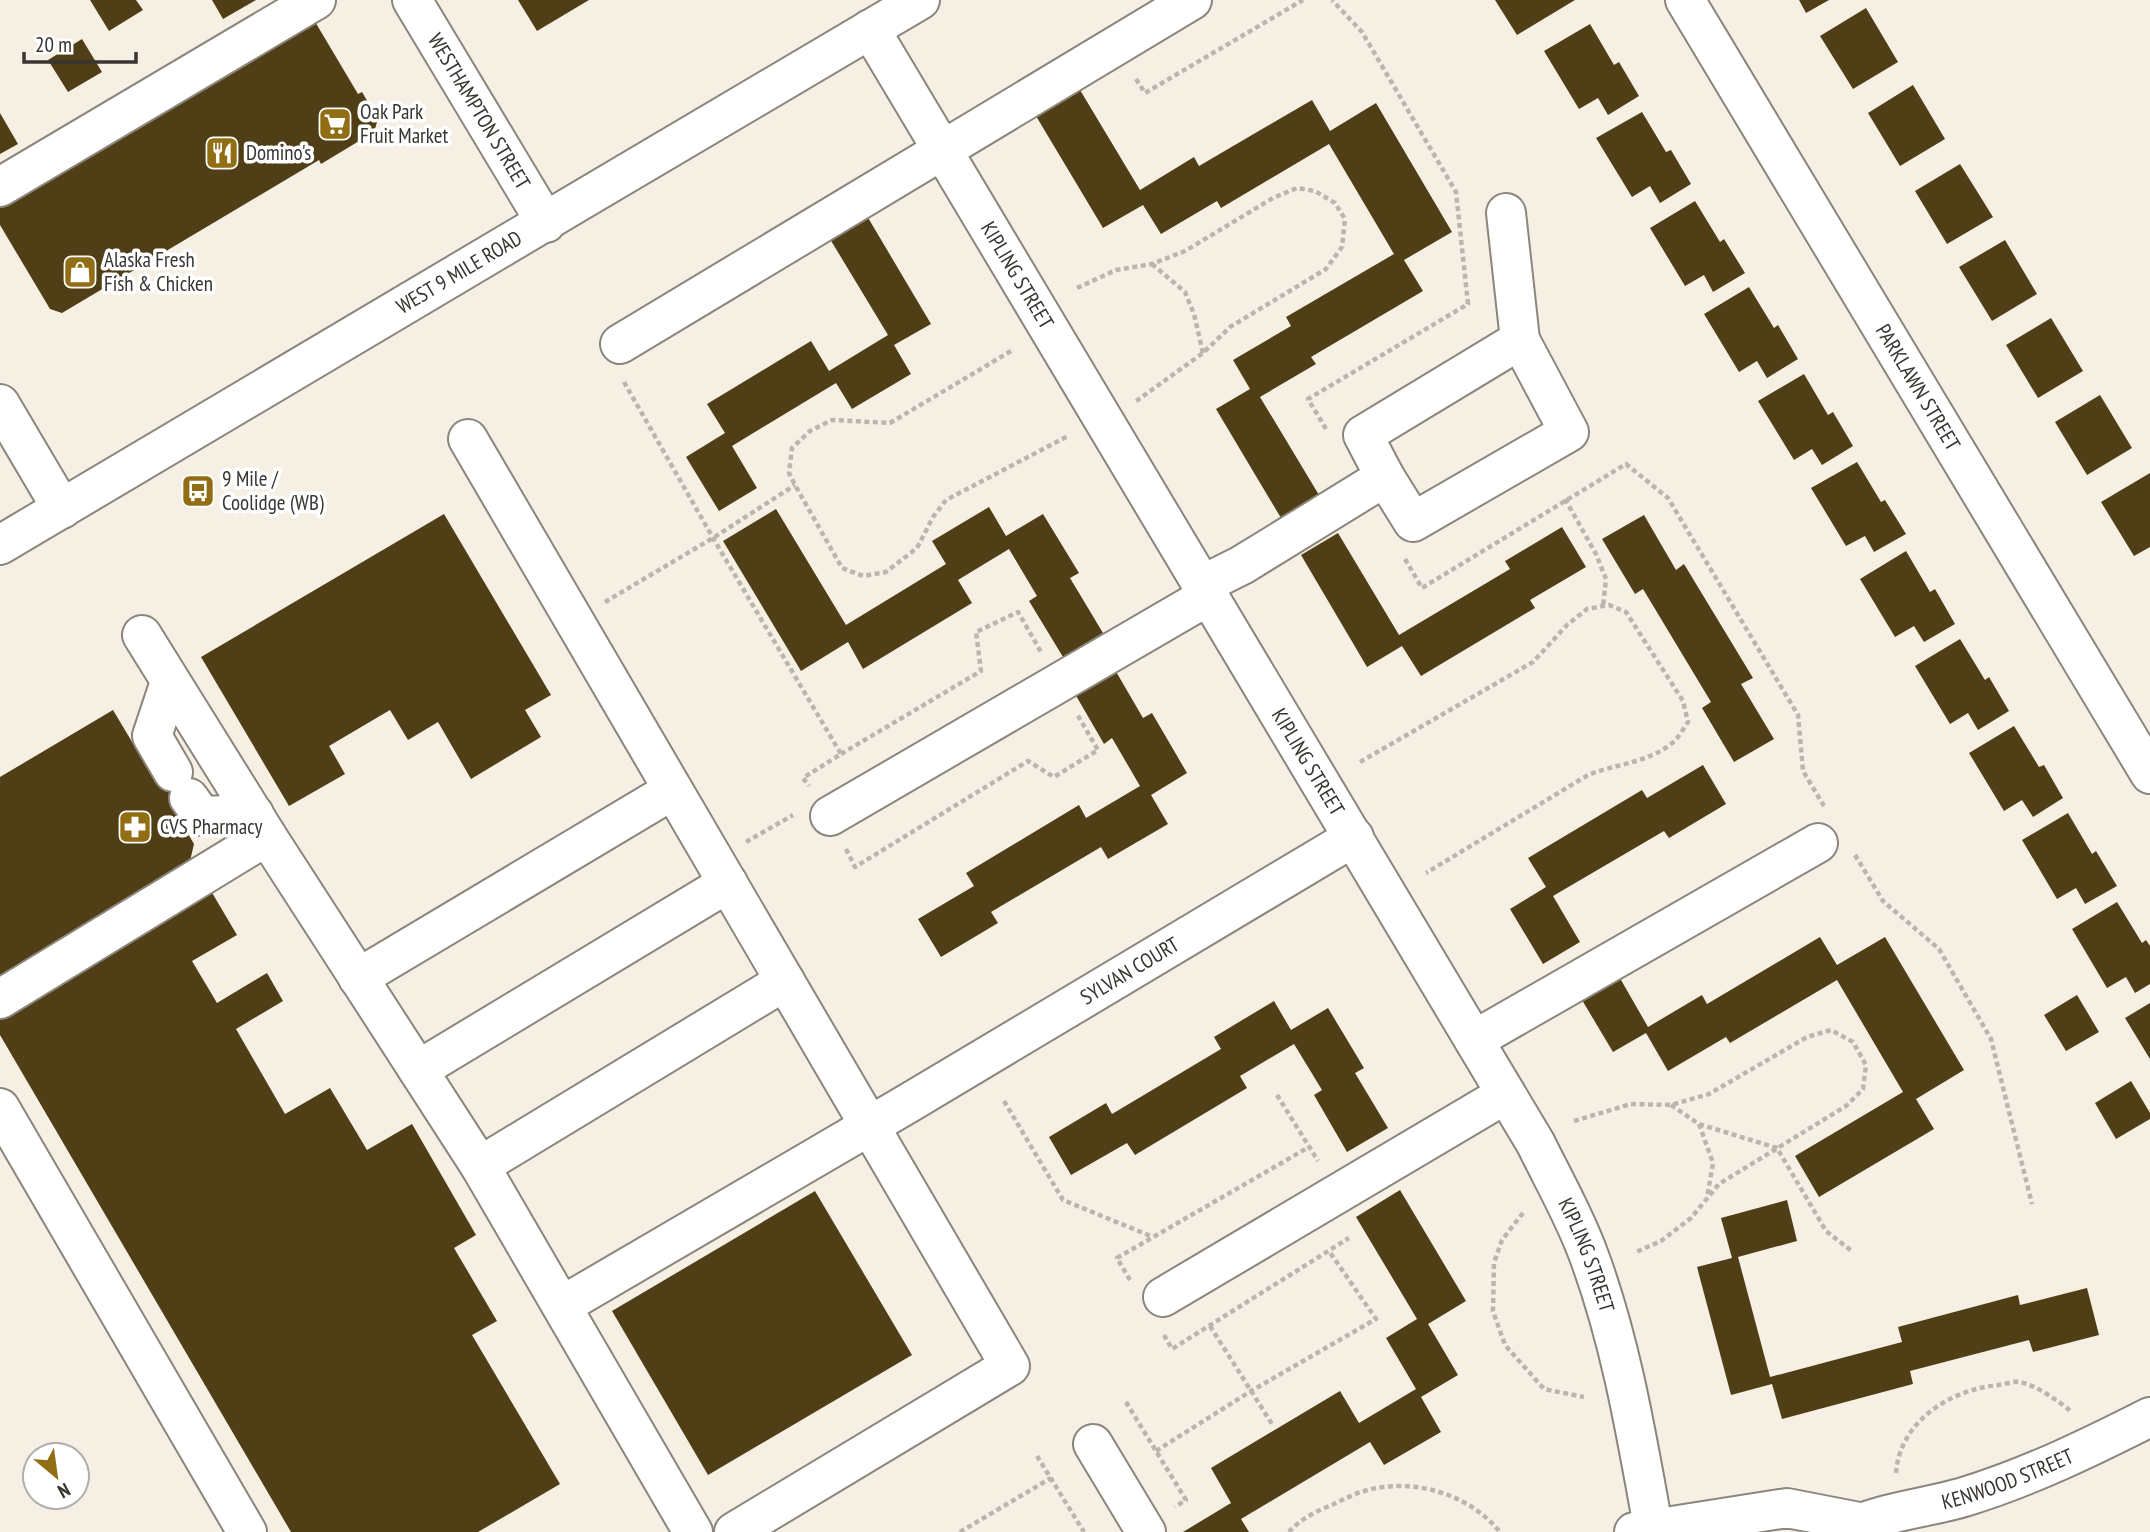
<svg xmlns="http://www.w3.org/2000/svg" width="2150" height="1532" font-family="'PT Sans Narrow',sans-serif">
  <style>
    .building { fill: #503e16 }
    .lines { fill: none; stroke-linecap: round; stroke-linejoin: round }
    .minor-casing { stroke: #8b867c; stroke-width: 42 }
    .major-casing { stroke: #8b867c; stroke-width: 42 }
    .path { stroke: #bbb6ad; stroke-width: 4.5; stroke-dasharray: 5 3.5; stroke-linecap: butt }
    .minor { stroke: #fff; stroke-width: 38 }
    .major { stroke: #fff; stroke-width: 38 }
    .labels { text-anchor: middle; stroke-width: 7; stroke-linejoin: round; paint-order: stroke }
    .street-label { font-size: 21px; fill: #383531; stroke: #fff }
    .poi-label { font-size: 21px; fill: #383531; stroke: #fff; text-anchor: start }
  </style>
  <rect width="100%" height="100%" fill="#f6f0e4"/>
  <!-- building -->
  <g class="building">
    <path d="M90 0H136L143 10 109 31Z"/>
    <path d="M212 0H256L223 19Z"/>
    <path d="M518 0H589L537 31Z"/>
    <path d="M1495 0H1575L1517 35Z"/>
    <path d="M1799 0H1829L1806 13Z"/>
    <path d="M1866 8 1898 62 1853 89 1820 36Z"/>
    <path d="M314 20 358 94 362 92 378 119 374 132 321 164 319 160 62 313 50 309 0 225V207Z"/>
    <path d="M1590 24 1614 65 1619 62 1639 96 1608 115 1598 98 1579 109 1544 51Z"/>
    <path d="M82 39 102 72 68 92 48 60Z"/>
    <path d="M1077 85 1140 190 1194 157 1199 166 1312 100 1330 131 1376 103 1452 232 1404 260 1423 291 1311 357 1316 364 1260 397 1322 500 1284 523 1216 409 1250 389 1233 360 1291 326 1286 317 1394 254 1329 144 1221 208 1217 201 1161 234 1143 205 1103 228 1033 111Z"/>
    <path d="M1913 85 1945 139 1900 166 1868 113Z"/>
    <path d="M1642 112 1666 152 1671 150 1691 184 1660 203 1650 186 1632 197 1596 138Z"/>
    <path d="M0 113 18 144 0 154Z"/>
    <path d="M1960 164 1993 217 1947 244 1915 191Z"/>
    <path d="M1695 201 1720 242 1724 239 1745 273 1713 292 1704 275 1685 286 1650 228Z"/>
    <path d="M867 216 931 324 894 345 911 374 852 409 836 383 732 446 757 488 719 511 686 457 725 433 707 404 811 341 829 371 888 335 830 239Z"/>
    <path d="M2005 240 2037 294 1992 321 1959 267Z"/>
    <path d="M1749 287 1774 328 1778 325 1798 359 1767 378 1757 361 1739 372 1704 314Z"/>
    <path d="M2051 318 2083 371 2038 398 2006 345Z"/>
    <path d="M1804 374 1828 415 1833 412 1853 446 1822 465 1812 449 1794 460 1758 401Z"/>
    <path d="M2100 395 2132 448 2087 475 2055 422Z"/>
    <path d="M1857 462 1881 502 1885 500 1906 534 1874 552 1865 536 1846 546 1811 488Z"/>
    <path d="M2150 473V547L2134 556 2101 502Z"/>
    <path d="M989 507 1006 536 1043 514 1079 573 1070 578 1103 633 1063 657 1029 601 1037 596 1009 549 958 580 972 603 863 669 848 642 801 671 723 541 776 509 846 625 946 564 932 541Z"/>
    <path d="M444 514 551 695 525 710 541 737 471 779 438 722 408 740 390 710 329 746 345 774 289 806 201 657Z"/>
    <path d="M1644 515 1676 570 1684 564 1753 678 1741 684 1774 739 1734 762 1702 708 1711 702 1643 589 1635 594 1602 539Z"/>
    <path d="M1562 527 1586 567 1530 600 1535 608 1421 676 1402 646 1367 667 1301 555 1338 533 1399 635 1510 569 1505 561Z"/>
    <path d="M1906 551 1930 592 1935 589 1955 624 1924 642 1914 626 1895 637 1860 579Z"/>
    <path d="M1960 639 1985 680 1989 677 2009 711 1978 730 1968 713 1950 724 1915 666Z"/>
    <path d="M1111 663 1143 718 1152 713 1187 773 1151 795 1168 824 1108 859 1101 847 991 912 998 923 941 957 918 919 974 886 966 873 1079 805 1086 818 1140 786 1112 738 1104 744 1071 687Z"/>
    <path d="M113 710 156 782 181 767 197 793 173 808 194 844 190 861 0 975V777Z"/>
    <path d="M2014 726 2039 767 2044 765 2063 798 2033 817 2022 800 2004 811 1969 753Z"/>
    <path d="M1703 765 1726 804 1669 838 1664 831 1553 896 1580 942 1543 964 1510 909 1546 887 1528 858 1642 790 1647 798Z"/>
    <path d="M2068 813 2092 854 2096 851 2117 886 2085 904 2076 888 2057 899 2022 840Z"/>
    <path d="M211 891 237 935 192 961 217 1003 267 973 283 1001 236 1029 285 1114 330 1088 367 1150 412 1124 476 1235 454 1248 497 1321 472 1335 560 1484 478 1532H291L0 1035V1015Z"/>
    <path d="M2117 902 2142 943 2146 940 2150 946V984L2135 993 2126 977 2107 988 2072 929Z"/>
    <path d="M1820 937 1837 965 1885 937 1964 1070 1916 1099 1934 1129 1819 1197 1795 1156 1903 1092 1837 980 1730 1043 1726 1037 1668 1071 1646 1033 1613 1052 1579 995 1617 973 1648 1027 1702 995 1707 1004Z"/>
    <path d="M2077 995 2099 1032 2066 1051 2044 1015Z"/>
    <path d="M1274 1001 1291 1030 1328 1008 1364 1068 1355 1073 1388 1128 1347 1152 1314 1095 1322 1090 1294 1044 1240 1076 1247 1088 1135 1155 1127 1143 1071 1175 1049 1137 1106 1103 1112 1114 1221 1049 1214 1037Z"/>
    <path d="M2150 1003V1059L2125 1018Z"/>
    <path d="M2131 1081 2150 1113V1119L2116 1139 2095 1103Z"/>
    <path d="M1400 1190 1466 1301 1428 1324 1458 1375 1421 1397 1441 1432 1384 1465 1370 1442 1241 1519 1249 1532H1183L1231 1503 1211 1468 1340 1391 1359 1423 1416 1389 1386 1338 1417 1319 1356 1217Z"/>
    <path d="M815 1191 912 1355 708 1475 612 1311Z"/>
    <path d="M1787 1200 1797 1241 1738 1257 1770 1377 1902 1342 1898 1327 2018 1295 2020 1305 2087 1288 2099 1335 2033 1352 2029 1340 1910 1371 1913 1384 1782 1419 1772 1384 1731 1395 1697 1267 1732 1258 1721 1218Z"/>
  </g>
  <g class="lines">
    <defs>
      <g id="minor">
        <path id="s1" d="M412 0 546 223"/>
        <path id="s2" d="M1685 0 2150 774"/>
        <path id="s3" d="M870 29 1536 1144C1554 1181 1575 1217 1589 1256 1622 1345 1637 1439 1654 1532"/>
        <path d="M0 187 316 0"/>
        <path d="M620 344 1192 0"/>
        <path d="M0 404 62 509"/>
        <path d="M468 439 1010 1366 734 1532"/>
        <path d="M1385 477 1413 522 1569 432 1520 340"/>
        <path d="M1202 585 1242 565 1385 477 1363 435 1520 340 1506 213"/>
        <path d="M142 635 267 836 480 1166 693 1532"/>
        <path d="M170 682 152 736 173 772"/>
        <path d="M189 798 202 816 254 814"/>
        <path d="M830 816 1208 596"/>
        <path d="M358 978 673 790"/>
        <path d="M0 999 267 836"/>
        <path d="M1474 1040 1818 843"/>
        <path d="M418 1070 728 883"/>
        <path d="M0 1108 247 1532"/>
        <path d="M480 1166 785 981"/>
        <path d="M1163 1297 1506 1094"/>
        <path id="s4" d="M563 1305 907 1104 1354 837"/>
        <path d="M1093 1444 1146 1532"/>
        <path d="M1634 1532 1787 1508 1859 1522"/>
        <path id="s5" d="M1841 1532C1878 1512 1923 1509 1964 1497 2029 1477 2089 1448 2150 1417"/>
      </g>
      <g id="major">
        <path id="s6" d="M0 545C306 363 613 181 920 0"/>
      </g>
    </defs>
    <!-- minor casing -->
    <use href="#minor" class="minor-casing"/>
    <!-- major casing -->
    <use href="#major" class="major-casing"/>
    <!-- path -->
    <g class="path">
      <path d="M1136 79 1145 93 1303 0"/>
      <path d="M1152 264 1185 292 1194 314 1203 353"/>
      <path d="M1077 288 1116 270 1152 264 1185 251 1273 198 1297 188 1315 191 1335 203 1345 219 1342 247 1326 269 1230 327 1203 353 1135 402"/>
      <path d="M1011 351 890 423 832 420 810 431 792 448 789 473 795 485 842 568 863 576 886 572 917 548 933 517 946 500 1068 436"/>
      <path d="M624 382 713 538 841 754 803 778 809 786"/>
      <path d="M1326 429 1308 399 1468 304 1456 192 1362 32 1332 0"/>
      <path d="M1565 499 1596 554 1606 579 1603 606"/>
      <path d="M1405 559 1422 588 1626 464 1668 498 1798 715 1803 771 1824 806"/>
      <path d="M605 602 713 538 795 485"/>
      <path d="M841 754 981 671 976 632 1018 612 1041 652"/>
      <path d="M1360 762 1533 662 1567 625 1587 609 1609 605 1626 612 1683 701 1688 722C1683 729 1678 739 1671 744 1647 763 1615 764 1588 775L1426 873"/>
      <path d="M746 842 793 815"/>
      <path d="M846 849 855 867 1028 761 1054 777 1098 750 1077 714"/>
      <path d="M1855 855 1883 901 1939 949 1991 1039 2032 1204"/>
      <path d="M1277 1095 1318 1161"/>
      <path d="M1004 1101 1063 1200 1153 1237"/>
      <path d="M1671 1105 1699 1124 1777 1148 1826 1231 1853 1252"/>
      <path d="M1574 1121 1631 1104 1671 1105 1709 1094 1807 1037 1831 1030 1853 1042 1866 1065 1863 1089 1846 1106 1719 1184 1691 1218 1661 1241 1636 1252"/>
      <path d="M1699 1124 1713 1163 1707 1198"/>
      <path d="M1523 1213 1502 1240 1494 1263 1493 1311 1505 1345 1544 1389 1584 1397"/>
      <path d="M1130 1280 1117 1258 1309 1147"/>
      <path d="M1210 1326 1272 1424"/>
      <path d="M1164 1335 1172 1349 1349 1238"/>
      <path d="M1126 1402 1186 1500 1175 1507"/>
      <path d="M1156 1451 1251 1391 1376 1319 1329 1251"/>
      <path d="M1037 1456 1084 1532"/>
      <path d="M1896 1473C1900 1421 1950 1390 1998 1385 2005 1384 2014 1381 2020 1382 2038 1386 2058 1401 2072 1412"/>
      <path d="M960 1532 1051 1478"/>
      <path d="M1289 1532C1300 1519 1319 1510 1334 1504 1344 1499 1354 1494 1364 1491 1412 1477 1468 1493 1500 1532"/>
    </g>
    <!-- minor -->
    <use href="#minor" class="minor"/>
    <!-- major -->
    <use href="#major" class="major"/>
  </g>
  <!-- icons -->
  <defs>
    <symbol id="supermarket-square" viewBox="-11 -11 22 22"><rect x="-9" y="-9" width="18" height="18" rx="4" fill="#916e14" stroke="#fff"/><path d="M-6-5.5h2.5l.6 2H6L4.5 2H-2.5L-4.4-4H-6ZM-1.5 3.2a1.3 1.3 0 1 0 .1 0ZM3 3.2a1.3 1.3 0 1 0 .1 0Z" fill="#fff"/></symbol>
    <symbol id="restaurant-square" viewBox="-11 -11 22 22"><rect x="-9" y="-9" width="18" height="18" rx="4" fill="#916e14" stroke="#fff"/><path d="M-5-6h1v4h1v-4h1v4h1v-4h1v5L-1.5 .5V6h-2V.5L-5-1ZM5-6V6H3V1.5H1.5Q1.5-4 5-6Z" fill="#fff"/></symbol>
    <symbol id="shop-square" viewBox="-11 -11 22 22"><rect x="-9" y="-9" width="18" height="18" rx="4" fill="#916e14" stroke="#fff"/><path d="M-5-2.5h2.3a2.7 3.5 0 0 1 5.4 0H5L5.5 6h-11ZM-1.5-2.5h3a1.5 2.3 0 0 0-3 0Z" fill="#fff"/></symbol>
    <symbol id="bus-square" viewBox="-11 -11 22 22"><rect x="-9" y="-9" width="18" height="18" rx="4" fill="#916e14" stroke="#fff"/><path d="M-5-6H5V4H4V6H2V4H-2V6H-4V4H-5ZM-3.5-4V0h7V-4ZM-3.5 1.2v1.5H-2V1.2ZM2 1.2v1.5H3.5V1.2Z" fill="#fff"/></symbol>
    <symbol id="pharmacy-square" viewBox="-11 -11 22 22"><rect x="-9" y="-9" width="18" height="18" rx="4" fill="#916e14" stroke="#fff"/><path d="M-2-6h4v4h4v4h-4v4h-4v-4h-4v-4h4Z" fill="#fff"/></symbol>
  </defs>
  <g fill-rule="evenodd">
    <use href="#supermarket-square" x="316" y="105" width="38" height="38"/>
    <use href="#restaurant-square" x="203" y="134" width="38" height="38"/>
    <use href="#shop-square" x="61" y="253" width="38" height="38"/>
    <use href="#bus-square" x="179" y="472" width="38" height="38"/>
    <use href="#pharmacy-square" x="116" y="808" width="38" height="38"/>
  </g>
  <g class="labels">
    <!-- street labels -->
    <g class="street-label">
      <text dy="7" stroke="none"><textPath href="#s1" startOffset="130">WESTHAMPTON STREET</textPath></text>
      <text dy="7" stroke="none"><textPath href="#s6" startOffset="534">WEST 9 MILE ROAD</textPath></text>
      <text dy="7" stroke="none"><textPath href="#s3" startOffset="287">KIPLING STREET</textPath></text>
      <text dy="7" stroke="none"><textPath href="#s2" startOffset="452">PARKLAWN STREET</textPath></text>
      <text dy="7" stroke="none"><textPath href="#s3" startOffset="854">KIPLING STREET</textPath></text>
      <text dy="7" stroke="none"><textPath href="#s4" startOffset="658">SYLVAN COURT</textPath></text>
      <text dy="7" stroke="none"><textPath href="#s3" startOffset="1421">KIPLING STREET</textPath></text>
      <text dy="7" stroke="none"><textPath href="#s5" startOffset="175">KENWOOD STREET</textPath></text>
    </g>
    <!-- poi labels -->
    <g class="poi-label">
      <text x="360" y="119">Oak Park<tspan x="360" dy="24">Fruit Market</tspan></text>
      <text x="246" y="160">Domino's</text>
      <text x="104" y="267">Alaska Fresh<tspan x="104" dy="24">Fish &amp; Chicken</tspan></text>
      <text x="222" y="486">9 Mile /<tspan x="222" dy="24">Coolidge (WB)</tspan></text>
      <text x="160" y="834">CVS Pharmacy</text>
    </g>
  </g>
  <!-- north arrow -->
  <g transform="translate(56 1476) rotate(151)"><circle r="33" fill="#ffffff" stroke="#afaead" stroke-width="2"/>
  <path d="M0-5L12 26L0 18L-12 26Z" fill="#916e14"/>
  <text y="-10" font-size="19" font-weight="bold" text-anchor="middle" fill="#383531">N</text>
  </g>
  <!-- scale -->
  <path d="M24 52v10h112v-10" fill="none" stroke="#383531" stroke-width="3.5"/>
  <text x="35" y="52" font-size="21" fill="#383531" stroke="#ffffff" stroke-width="5" paint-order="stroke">20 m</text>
</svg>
